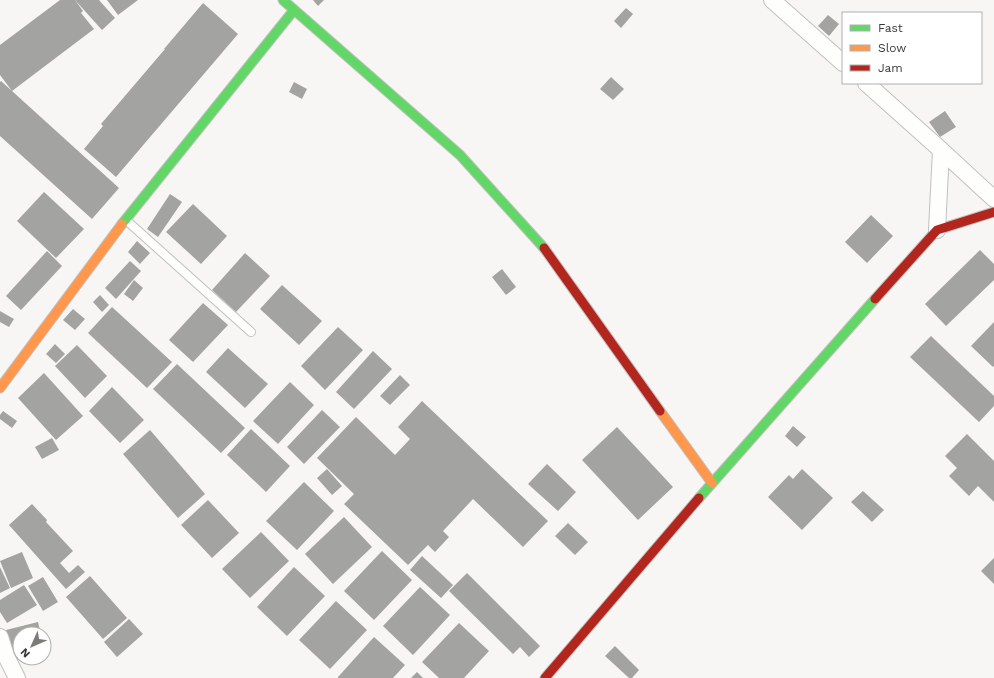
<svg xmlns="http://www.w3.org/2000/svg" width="994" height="678" font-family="'Work Sans',sans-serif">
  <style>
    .building { fill: #a3a3a2 }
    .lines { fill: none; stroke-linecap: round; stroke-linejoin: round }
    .lane-casing { stroke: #c1c0bf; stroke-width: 10 }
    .street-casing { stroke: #c1c0bf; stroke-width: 18 }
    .fast-casing { stroke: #c1c0bf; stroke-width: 11 }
    .slow-casing { stroke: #c1c0bf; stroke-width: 11 }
    .jam-casing { stroke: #c1c0bf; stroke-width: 11 }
    .lane { stroke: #fefefd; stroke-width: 8 }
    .street { stroke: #fefefd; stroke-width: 16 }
    .fast { stroke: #63d668; stroke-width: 9 }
    .slow { stroke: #ff974d; stroke-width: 9 }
    .jam { stroke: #b3261e; stroke-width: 9 }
  </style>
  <rect width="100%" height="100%" fill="#f7f6f4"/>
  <!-- building -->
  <g class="building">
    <path d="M60 0H75L83 11 81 13 94 29 12 91 119 188 92 219 0 136V82L1 81 12 91 0 75V45Z"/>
    <path d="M75 0H99L115 18 102 30Z"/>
    <path d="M107 0H138L118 15Z"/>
    <path d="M313 0H324L318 6Z"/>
    <path d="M203 3 238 34 116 177 84 149 103 126 101 124 165 49H164Z"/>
    <path d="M626 8 633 14 621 28 614 21Z"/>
    <path d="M828 15 839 24 829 36 818 26Z"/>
    <path d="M611 77 624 89 613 100 600 89Z"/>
    <path d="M294 82 307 89 302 99 289 92Z"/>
    <path d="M945 111 956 127 940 137 929 122Z"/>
    <path d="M44 192 84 229 56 258 17 221Z"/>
    <path d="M170 194 182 202 158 237 147 229Z"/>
    <path d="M193 204 227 236 201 264 166 232Z"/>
    <path d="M871 215 893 236 867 263 845 242Z"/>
    <path d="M137 241 150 253 140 264 128 252Z"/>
    <path d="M980 250 994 264V280L946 326 925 304Z"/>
    <path d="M47 251 62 266 21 310 6 296Z"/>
    <path d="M245 253 270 276 236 312 212 290Z"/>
    <path d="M130 261 141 271 116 299 105 288Z"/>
    <path d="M502 269 516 287 506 295 492 277Z"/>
    <path d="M134 280 143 288 133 301 124 294Z"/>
    <path d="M282 285 322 321 299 345 260 309Z"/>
    <path d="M100 295 109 305 102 312 93 302Z"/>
    <path d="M203 303 228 325 193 362 169 340Z"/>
    <path d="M112 307 172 362 147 388 88 333Z"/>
    <path d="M73 309 85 319 75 330 63 320Z"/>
    <path d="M0 311 14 319 9 327 0 322Z"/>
    <path d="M994 322V366L993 367 971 346Z"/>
    <path d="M338 327 363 350 325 390 301 366Z"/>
    <path d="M931 336 994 396V406L979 422 910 357Z"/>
    <path d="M55 344 65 354 56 363 46 354Z"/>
    <path d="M77 345 107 376 85 398 55 366Z"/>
    <path d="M228 348 268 384 245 408 206 372Z"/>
    <path d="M373 351 392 369 354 409 336 392Z"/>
    <path d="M177 364 245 428 221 453 153 389Z"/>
    <path d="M44 373 83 416 56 440 18 398Z"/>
    <path d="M400 375 410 385 390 405 380 396Z"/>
    <path d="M290 382 314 405 278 444 253 421Z"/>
    <path d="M112 387 144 420 120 443 89 411Z"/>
    <path d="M422 401 548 521 523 547 473 499 443 531 449 537 435 552 428 545 408 565 344 504 354 494 317 458 356 417 395 455 410 439 398 427Z"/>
    <path d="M322 410 340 427 304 464 287 447Z"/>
    <path d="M3 411 17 421 12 428 0 419V415Z"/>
    <path d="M793 426 806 437 797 447 785 436Z"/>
    <path d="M617 427 673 487 638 520 582 460Z"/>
    <path d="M251 429 290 466 266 492 227 455Z"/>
    <path d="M150 430 205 494 178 518 123 454Z"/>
    <path d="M967 434 994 461V502L978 486 969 496 949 476 957 468 945 456Z"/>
    <path d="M52 438 59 450 42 459 35 447Z"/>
    <path d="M547 464 576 492 558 511 528 484Z"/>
    <path d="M327 469 342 486 332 495 317 478Z"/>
    <path d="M802 469 833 498 802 530 768 497 789 475 793 479Z"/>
    <path d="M304 482 334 511 297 550 266 521Z"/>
    <path d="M863 491 884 510 872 522 851 502Z"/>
    <path d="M208 500 239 533 212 558 181 525Z"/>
    <path d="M32 504 47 520 46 522 73 551 60 563 69 573 78 565 85 572 66 589 9 525Z"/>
    <path d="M344 517 372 547 333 584 305 554Z"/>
    <path d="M568 523 588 542 575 555 555 536Z"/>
    <path d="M261 532 289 561 250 598 222 569Z"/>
    <path d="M382 551 412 580 374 620 344 591Z"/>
    <path d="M22 552 33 578 11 588 0 561Z"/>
    <path d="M422 556 453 585 441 598 410 570Z"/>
    <path d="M994 558V584L981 571Z"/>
    <path d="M0 567 10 588 0 593Z"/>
    <path d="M294 567 325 596 287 636 257 607Z"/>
    <path d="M467 573 540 646 529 657 520 647 513 654 449 591Z"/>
    <path d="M90 576 127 618 103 639 66 597Z"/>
    <path d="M43 577 58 602 43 611 28 586Z"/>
    <path d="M24 585 37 605 7 623 0 612V600Z"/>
    <path d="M420 587 450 615 413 655 383 626Z"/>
    <path d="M336 601 367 630 330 669 299 640Z"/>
    <path d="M129 619 143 634 117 657 104 642Z"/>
    <path d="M38 622 41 634H20V659L14 660 6 630Z"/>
    <path d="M459 623 489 651 464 678H439L422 662Z"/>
    <path d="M374 637 405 665 393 678H338V677Z"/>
    <path d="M615 646 639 670 632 678H629L605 656Z"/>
    <path d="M417 672 423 678H411Z"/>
  </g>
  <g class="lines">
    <defs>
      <path id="lane" d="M126 220 251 332"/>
      <g id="street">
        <path d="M772 0 843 63"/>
        <path d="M866 83 941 150 994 199"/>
        <path d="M937 230 941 150"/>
        <path d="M0 637 6 656 17 678"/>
      </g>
      <g id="fast">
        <path d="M283 0 460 155 544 248"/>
        <path d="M122 224 294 10"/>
        <path d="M699 498 875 299"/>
      </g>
      <g id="slow">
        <path d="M0 388 122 224"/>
        <path d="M660 411 712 483"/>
      </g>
      <g id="jam">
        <path d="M544 248 660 411"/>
        <path d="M875 299 937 230 994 212"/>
        <path d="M545 678 699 498"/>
      </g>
    </defs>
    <!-- lane casing -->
    <use href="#lane" class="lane-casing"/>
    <!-- street casing -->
    <use href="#street" class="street-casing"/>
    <!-- fast casing -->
    <use href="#fast" class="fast-casing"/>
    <!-- slow casing -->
    <use href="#slow" class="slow-casing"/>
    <!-- jam casing -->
    <use href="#jam" class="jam-casing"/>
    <!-- lane -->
    <use href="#lane" class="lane"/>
    <!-- street -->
    <use href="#street" class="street"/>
    <!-- fast -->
    <use href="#fast" class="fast"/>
    <!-- slow -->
    <use href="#slow" class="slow"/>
    <!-- jam -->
    <use href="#jam" class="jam"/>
  </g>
  <!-- legend -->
  <rect x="842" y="12" width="140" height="72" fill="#ffffff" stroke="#b0b0af"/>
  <rect x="850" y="25" width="20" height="6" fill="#63d668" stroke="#b0b0af"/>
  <text x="878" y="32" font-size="12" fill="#393937">Fast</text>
  <rect x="850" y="45" width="20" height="6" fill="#ff974d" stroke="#b0b0af"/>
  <text x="878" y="52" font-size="12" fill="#393937">Slow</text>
  <rect x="850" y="65" width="20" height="6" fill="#b3261e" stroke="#b0b0af"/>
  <text x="878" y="72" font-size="12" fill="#393937">Jam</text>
  <!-- north arrow -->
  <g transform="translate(32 646) rotate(225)"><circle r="19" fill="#ffffff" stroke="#b0b0af"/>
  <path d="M0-3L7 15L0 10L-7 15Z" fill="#7c7b79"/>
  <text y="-6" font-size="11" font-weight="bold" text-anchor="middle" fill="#393937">N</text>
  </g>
</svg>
